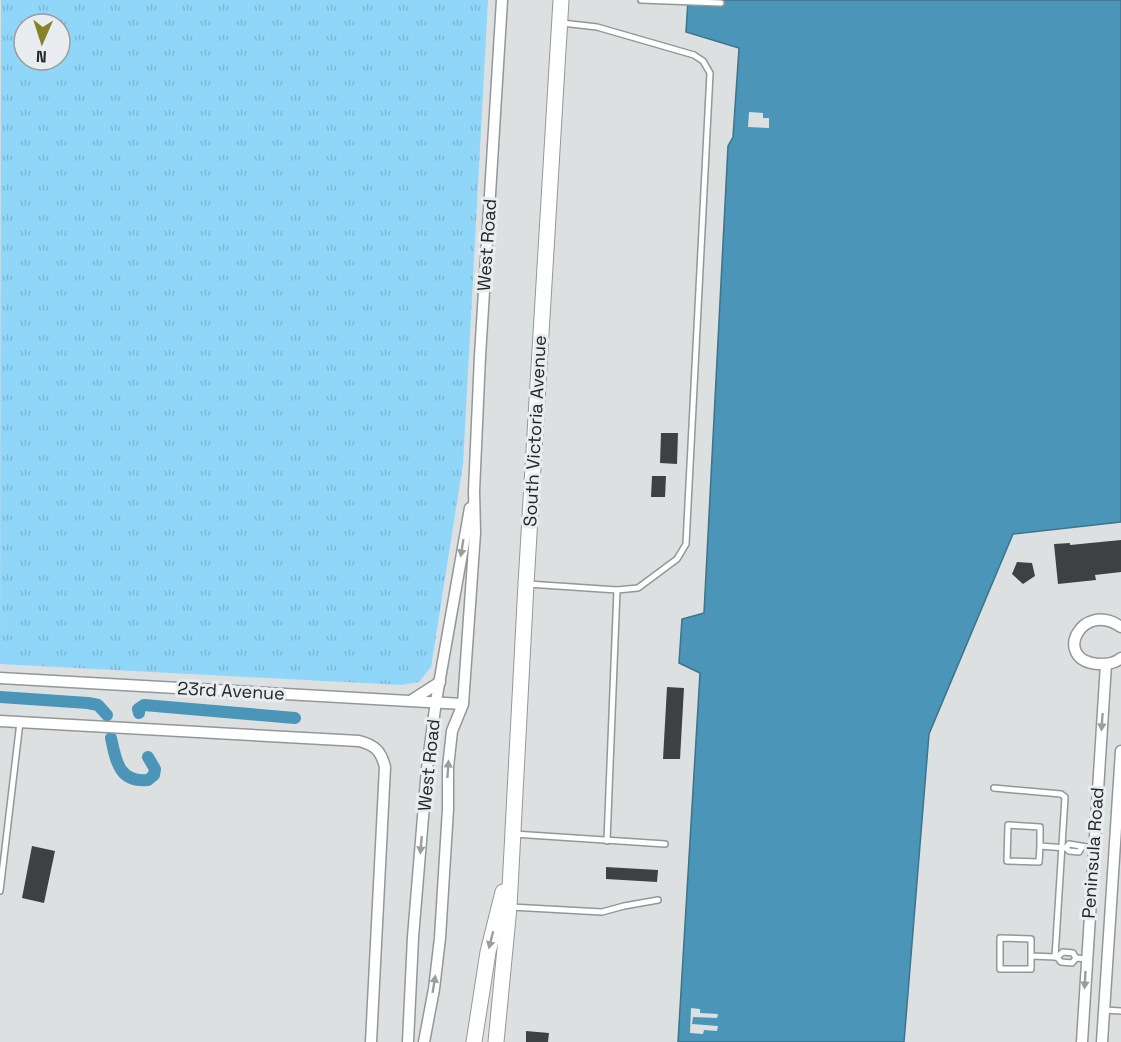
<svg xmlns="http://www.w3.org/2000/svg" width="1121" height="1042" font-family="'Space Grotesk',sans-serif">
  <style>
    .grass { fill: url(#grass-tufts); fill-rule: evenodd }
    .water { fill: #4a95b8; stroke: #3e738c; stroke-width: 1.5 }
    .pier { fill: #dce0e1 }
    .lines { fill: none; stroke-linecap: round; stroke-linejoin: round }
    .canal { stroke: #4a95b8; stroke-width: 12 }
    .building { fill: #3e4142 }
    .lane-casing { stroke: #949799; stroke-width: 8 }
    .street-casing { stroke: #949799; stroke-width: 13 }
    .secondary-casing { stroke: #949799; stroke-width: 17 }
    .lane { stroke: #fff; stroke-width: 5 }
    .street { stroke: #fff; stroke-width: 10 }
    .secondary { stroke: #fff; stroke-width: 15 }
    .oneway { fill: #9c9d9d }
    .labels { text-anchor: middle; stroke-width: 6; stroke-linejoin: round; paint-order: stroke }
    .street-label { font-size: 18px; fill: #232525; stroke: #e9edef }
  </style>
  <defs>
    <pattern id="grass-tufts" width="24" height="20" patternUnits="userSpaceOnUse" patternTransform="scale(1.5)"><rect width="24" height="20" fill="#90d6f9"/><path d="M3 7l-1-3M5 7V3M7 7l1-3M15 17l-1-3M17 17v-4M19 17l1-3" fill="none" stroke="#7cb8d5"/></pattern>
  </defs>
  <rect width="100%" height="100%" fill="#dce0e1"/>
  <!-- grass -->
  <path class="grass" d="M1 0H488L463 464 431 667 419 682 401 685 0 664ZM24 24H60V60H24Z"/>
  <!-- water -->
  <path class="water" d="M688 0H1121V522L1013 534 929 734 904 1042H678L700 673 679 663 682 619 704 613 728 146 733 137 739 48 686 32Z"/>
  <!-- pier -->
  <g class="pier">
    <path d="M749 112 763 113V118H769V128L748 127Z"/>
    <path d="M691 1008 700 1009V1013L718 1014 717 1018 693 1017 692 1024 718 1026 717 1031 704 1030 703 1034 690 1033Z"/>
  </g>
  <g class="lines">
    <!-- canal -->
    <g class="canal">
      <path d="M0 697 88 703 98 705 107 715"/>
      <path d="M139 713 138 709 144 705 295 718"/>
      <path d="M111 738C116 761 119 783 148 780L154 775 155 769 148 757"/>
    </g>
  </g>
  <!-- building -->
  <g class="building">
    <path d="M661 433H678L677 464 660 463Z"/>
    <path d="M652 476H666L665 497H651Z"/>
    <path d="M1121 540V572L1095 575 1096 580 1058 584 1054 544 1070 543V545Z"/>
    <path d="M1017 562 1032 563 1035 576 1023 584 1012 574Z"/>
    <path d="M667 687 684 688 680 759H663Z"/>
    <path d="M32 846 55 851 44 903 22 898Z"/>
    <path d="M606 867 658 870 657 882 606 879Z"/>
    <path d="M526 1031 549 1033 548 1042H526Z"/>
  </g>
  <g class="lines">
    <defs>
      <g id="lane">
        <path d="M641 0 721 3"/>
        <path d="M528 584 617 590 638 588 677 559 686 544 710 73 703 61 694 55 597 27 562 23"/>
        <path d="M994 788 1061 794 1065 797 1055 957"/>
        <path d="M514 834 665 844"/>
        <path d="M607 841 617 590"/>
        <path d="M1040 846V827L1008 825 1007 861 1039 862 1040 846 1066 848"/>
        <path d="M1082 847 1079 852 1069 851 1066 848 1069 844 1093 848"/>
        <path d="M0 891 20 722"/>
        <path d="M511 907 602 912 624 906 658 900"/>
        <path d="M1031 956V969H1000V938L1031 939V956L1056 957"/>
        <path d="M1076 958 1073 953 1063 952 1057 957 1061 962 1072 963 1076 958 1087 959"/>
        <path d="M1104 1010 1121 1011"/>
      </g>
      <g id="street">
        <path d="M1121 627C1082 599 1051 660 1098 664 1107 664 1114 664 1121 658"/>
        <path d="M0 678 463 704"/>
        <path d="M412 700 440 682"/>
        <path d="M0 721 359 741C375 745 381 751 385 767L371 1042"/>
        <path d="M408 1042 413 937 427 769 436 701 470 508"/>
        <path d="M424 1042 434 989 440 938 448 809V767L452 731 463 704 475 533 474 491 480 356 502 0"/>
        <path d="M1082 1042 1106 664"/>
        <path d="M1102 1042 1121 751"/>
      </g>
      <g id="secondary">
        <path d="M474 1042 488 952 503 892"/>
        <path d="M496 1042 509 907 526 584 561 0"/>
      </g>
    </defs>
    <!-- lane casing -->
    <use href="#lane" class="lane-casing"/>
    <!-- street casing -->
    <use href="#street" class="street-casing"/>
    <!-- secondary casing -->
    <use href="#secondary" class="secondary-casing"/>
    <!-- lane -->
    <use href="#lane" class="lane"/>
    <!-- street -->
    <use href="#street" class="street"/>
    <!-- secondary -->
    <use href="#secondary" class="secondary"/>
  </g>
  <!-- one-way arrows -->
  <defs><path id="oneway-solid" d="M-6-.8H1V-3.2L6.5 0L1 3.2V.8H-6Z" transform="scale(1.5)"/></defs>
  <g class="oneway">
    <use href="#oneway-solid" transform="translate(462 548) rotate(99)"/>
    <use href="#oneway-solid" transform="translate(1102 722) rotate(94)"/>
    <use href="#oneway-solid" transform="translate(448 769) rotate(-86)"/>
    <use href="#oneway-solid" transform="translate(421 845) rotate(95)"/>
    <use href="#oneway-solid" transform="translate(491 940) rotate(104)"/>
    <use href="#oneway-solid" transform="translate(1085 980) rotate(93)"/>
    <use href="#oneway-solid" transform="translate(434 984) rotate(-81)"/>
  </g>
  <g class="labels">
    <!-- street labels -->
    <g class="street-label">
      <text transform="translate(487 245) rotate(-86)" y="6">West Road</text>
      <text transform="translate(535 431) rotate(-87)" y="6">South Victoria Avenue</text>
      <text transform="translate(231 691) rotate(3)" y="6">23rd Avenue</text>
      <text transform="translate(429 765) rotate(-84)" y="6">West Road</text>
      <text transform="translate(1093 853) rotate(-86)" y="6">Peninsula Road</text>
    </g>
  </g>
  <!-- north arrow -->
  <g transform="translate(42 42) rotate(183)"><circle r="28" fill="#e9edef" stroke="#9a9d9e" stroke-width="1.5"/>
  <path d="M0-4.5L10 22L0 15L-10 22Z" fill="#87822a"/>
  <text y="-9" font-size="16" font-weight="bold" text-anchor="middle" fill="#232525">N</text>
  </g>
</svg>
